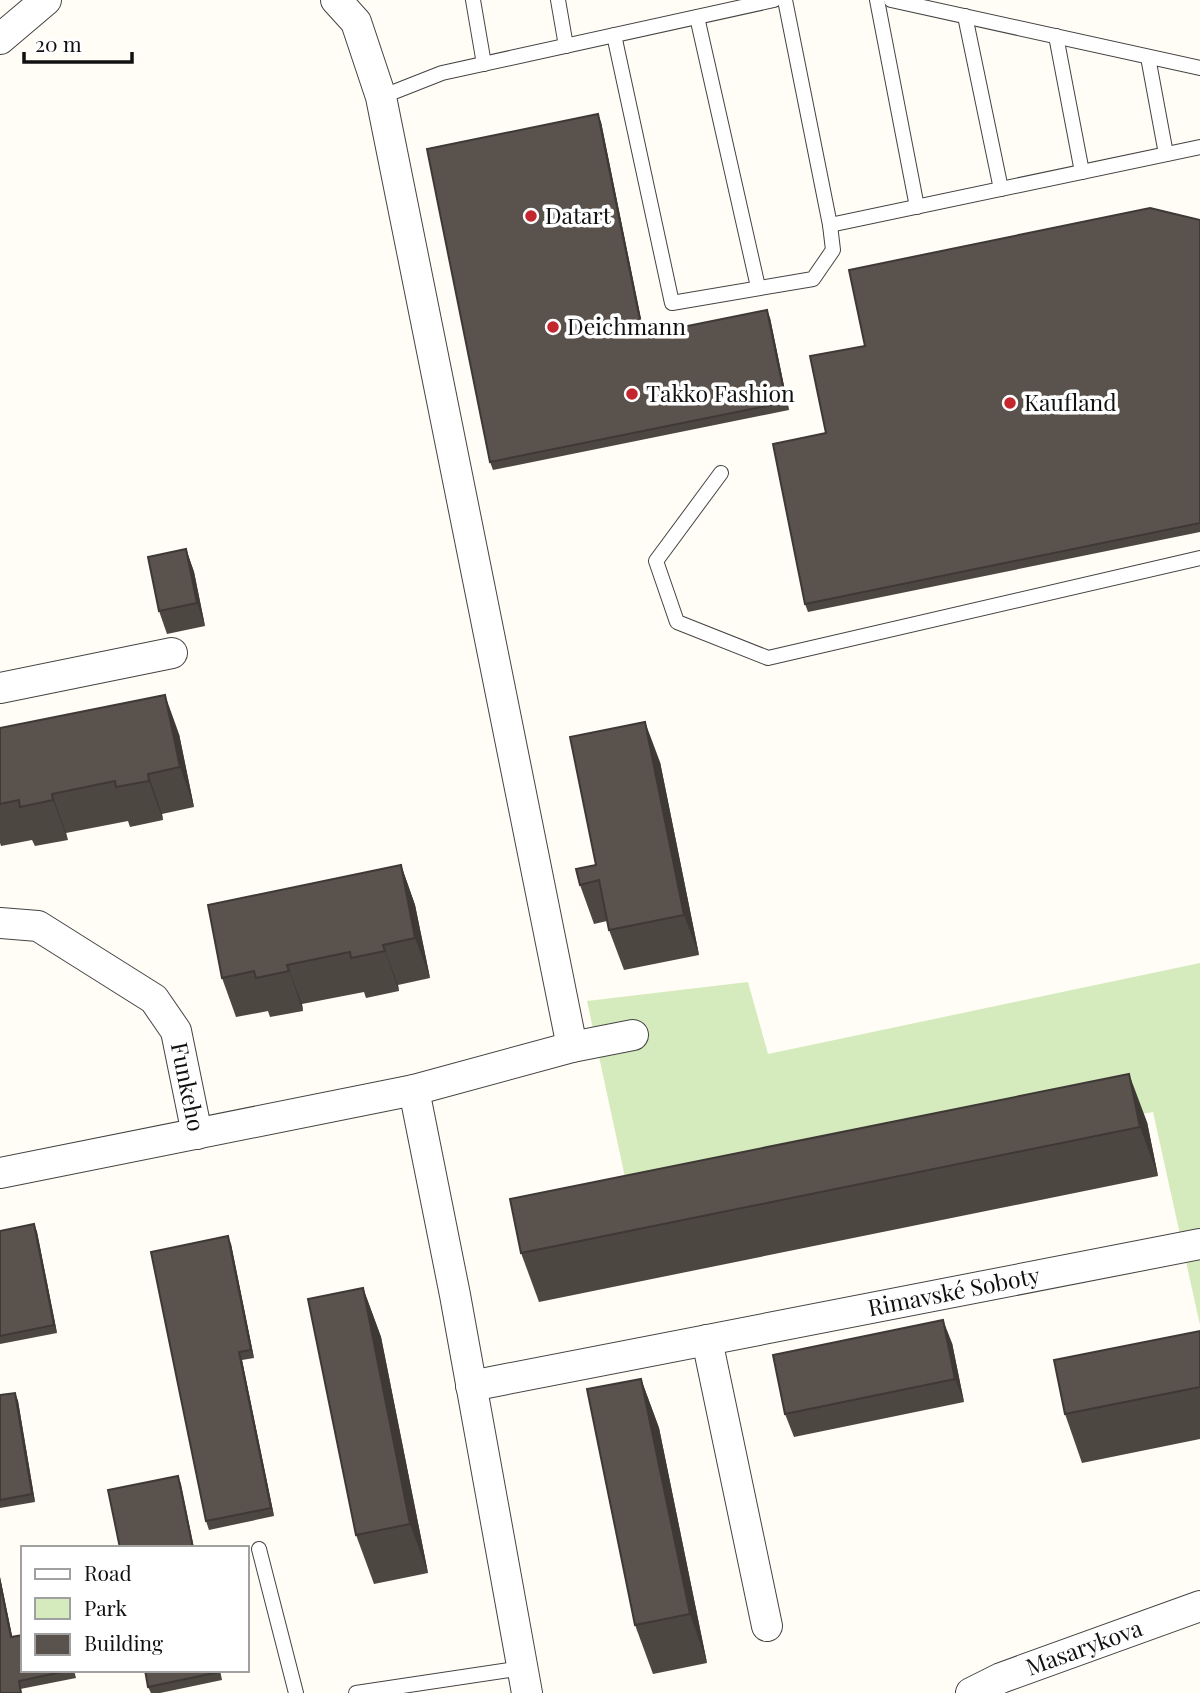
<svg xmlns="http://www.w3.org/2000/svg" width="1200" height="1693" font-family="'Playfair Display',serif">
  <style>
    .green { fill: #d5ebbd }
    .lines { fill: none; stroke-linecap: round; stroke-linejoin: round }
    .service-casing { stroke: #444; stroke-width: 16 }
    .minor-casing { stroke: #444; stroke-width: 32 }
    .service { stroke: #fff; stroke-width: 14 }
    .minor { stroke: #fff; stroke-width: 30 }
    .wall { fill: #4d4742 }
    .shaded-wall { fill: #3f3936 }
    .building { fill: #5a524d; stroke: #3f3936; stroke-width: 2 }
    .poi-dot { fill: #c4262e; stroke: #fff; stroke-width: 2.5 }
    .labels { text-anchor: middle; stroke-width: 7; stroke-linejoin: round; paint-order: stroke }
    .poi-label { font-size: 23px; fill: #111; stroke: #fff; text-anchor: start }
    .street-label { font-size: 23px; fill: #111; stroke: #fff }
  </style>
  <rect width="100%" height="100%" fill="#fffdf5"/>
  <!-- green -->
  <path class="green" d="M1200 963V1325L1153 1112 631 1205 587 1001 748 982 768 1054Z"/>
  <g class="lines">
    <defs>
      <g id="service">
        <path d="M473 0 484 64"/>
        <path d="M558 0 566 46"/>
        <path d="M785 0 830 225"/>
        <path d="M877 0 917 207"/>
        <path d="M891 0 1200 68"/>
        <path d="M965 16 1001 189"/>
        <path d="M697 17 758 287"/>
        <path d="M614 35 672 303 813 279 833 250 830 225 1200 147"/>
        <path d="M1056 36 1082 172"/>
        <path d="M1148 57 1166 154"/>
        <path d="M381 97 442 73 774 0"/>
        <path d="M721 473 656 561 677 622 768 658 1200 558"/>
        <path d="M259 1549 296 1693"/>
        <path d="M356 1693 522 1668"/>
      </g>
      <g id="minor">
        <path d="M336 0 356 22 381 97 572 1047"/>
        <path d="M0 39 46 0"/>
        <path d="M0 688 172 653"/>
        <path id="s1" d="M0 923 38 926 154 999 176 1031 197 1134"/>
        <path d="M414 1090 455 1295 527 1693"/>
        <path d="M0 1173 414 1090 572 1047 633 1035"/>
        <path d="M707 1340 767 1626"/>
        <path id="s2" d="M471 1386 1200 1244"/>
        <path id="s3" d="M971 1693 1001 1678 1200 1606"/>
      </g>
    </defs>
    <!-- service casing -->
    <use href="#service" class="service-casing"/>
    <!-- minor casing -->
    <use href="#minor" class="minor-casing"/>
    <!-- service -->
    <use href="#service" class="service"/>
    <!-- minor -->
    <use href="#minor" class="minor"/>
  </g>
  <!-- wall -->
  <g class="wall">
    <path d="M601 122 644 335 770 318 789 410 493 470 490 462Z"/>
    <path d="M1200 220V532L808 612 805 604 826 433Z"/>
    <path d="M186 549 194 572 205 626 167 634 159 611Z"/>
    <path d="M0 728 179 734 194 807 162 814 163 820 130 827 128 821 66 833 68 840 35 846 32 840 1 846 0 843Z"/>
    <path d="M660 762 699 955 624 970 609 930 607 921 594 924 580 885 596 865Z"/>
    <path d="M401 865 415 905 430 978 398 985 399 991 366 998 364 992 302 1004 303 1011 270 1017 268 1011 236 1017 222 978Z"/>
    <path d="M1147 1122 1158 1176 539 1302 521 1253Z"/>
    <path d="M34 1224 37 1232 57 1333 0 1344V1231Z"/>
    <path d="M231 1244 254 1358 242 1360 274 1516 209 1530 206 1521Z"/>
    <path d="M363 1288 381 1337 428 1573 374 1584 356 1535Z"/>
    <path d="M1200 1331V1439L1082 1463 1065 1414Z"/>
    <path d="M952 1343 964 1402 794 1437 785 1414Z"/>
    <path d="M641 1379 659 1428 707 1663 653 1674 635 1625Z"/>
    <path d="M15 1393 18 1401 35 1502 0 1508V1395Z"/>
    <path d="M0 1577 12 1637 74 1670 76 1678 0 1693Z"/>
    <path d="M220 1670 222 1680 160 1693H151L148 1687Z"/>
  </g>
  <!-- shaded-wall -->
  <g class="shaded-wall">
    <path d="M598 114 601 122 646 343 643 335Z"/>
    <path d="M767 310 770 318 789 410 786 402Z"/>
    <path d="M186 549 194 572 205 626 197 603Z"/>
    <path d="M165 695 179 734 194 807 180 767Z"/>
    <path d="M645 722 660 762 699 955 684 915Z"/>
    <path d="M148 774 162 814 163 820 149 781Z"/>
    <path d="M52 794 66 833 68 840 53 800Z"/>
    <path d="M401 865 415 905 430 978 415 938Z"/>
    <path d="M383 945 398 985 399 991 385 951Z"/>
    <path d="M287 965 302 1004 303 1011 289 971Z"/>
    <path d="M1129 1074 1147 1122 1158 1176 1140 1127Z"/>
    <path d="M34 1224 37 1232 57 1333 54 1325Z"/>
    <path d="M228 1236 231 1244 254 1358 251 1350Z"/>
    <path d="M363 1288 381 1337 428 1573 410 1524Z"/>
    <path d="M943 1320 952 1343 964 1402 955 1379Z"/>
    <path d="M239 1352 242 1360 274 1516 271 1508Z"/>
    <path d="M641 1379 659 1428 707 1663 690 1614Z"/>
    <path d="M15 1393 18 1401 35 1502 32 1494Z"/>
    <path d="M178 1476 181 1484 194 1548H193Z"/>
    <path d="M0 1577 14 1645 11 1637 0 1583Z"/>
  </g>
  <!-- building -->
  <g class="building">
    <path d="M598 114 643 335 767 310 786 402 490 462 427 149Z"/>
    <path d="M1150 208 1200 220V523L805 604 773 444 826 433 810 356 865 346 849 270Z"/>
    <path d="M186 549 197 603 159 611 148 557Z"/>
    <path d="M165 695 180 767 148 774 149 781 116 787 115 781 52 794 53 800 20 807 19 800 0 804V728Z"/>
    <path d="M645 722 684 915 609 930 599 880 580 885 576 869 596 865 570 737Z"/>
    <path d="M401 865 415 938 383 945 385 951 351 958 350 952 287 965 289 971 256 978 254 971 222 978 208 905Z"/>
    <path d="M1129 1074 1140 1127 521 1253 510 1199Z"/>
    <path d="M34 1224 54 1325 0 1336V1231Z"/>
    <path d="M228 1236 251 1350 239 1352 271 1508 206 1521 151 1252Z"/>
    <path d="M363 1288 410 1524 356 1535 308 1299Z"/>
    <path d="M943 1320 955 1379 785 1414 773 1355Z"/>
    <path d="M1200 1331V1387L1065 1414 1054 1360Z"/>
    <path d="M641 1379 690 1614 635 1625 587 1389Z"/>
    <path d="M15 1393 32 1494 0 1500V1395Z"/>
    <path d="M178 1476 193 1548H120L108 1490Z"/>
    <path d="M0 1583 11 1637 23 1635V1670H71L19 1681 21 1693H0Z"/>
    <path d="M145 1670H218L219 1672 148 1687Z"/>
  </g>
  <!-- markers -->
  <g class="poi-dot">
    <circle cx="531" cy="216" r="7"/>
    <circle cx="553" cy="327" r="7"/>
    <circle cx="632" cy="394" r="7"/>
    <circle cx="1010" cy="403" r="7"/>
  </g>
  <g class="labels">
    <!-- poi labels -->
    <g class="poi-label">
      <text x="545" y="224">Datart</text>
      <text x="567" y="335">Deichmann</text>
      <text x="646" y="402">Takko Fashion</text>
      <text x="1024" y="411">Kaufland</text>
    </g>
    <!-- street labels -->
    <g class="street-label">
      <text dy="8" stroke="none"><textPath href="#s1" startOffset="271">Funkeho</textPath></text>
      <text dy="8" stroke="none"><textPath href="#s2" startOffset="492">Rimavské Soboty</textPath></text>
      <text dy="8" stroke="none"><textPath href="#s3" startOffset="122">Masarykova</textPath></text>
    </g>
  </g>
  <!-- legend -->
  <rect x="21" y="1546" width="228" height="126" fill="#ffffff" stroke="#a0a0a0" stroke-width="2"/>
  <rect x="35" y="1569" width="35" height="10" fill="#ffffff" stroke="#a0a0a0" stroke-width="2"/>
  <text x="84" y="1581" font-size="21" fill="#111111">Road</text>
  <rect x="35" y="1598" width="35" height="21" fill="#d5ebbd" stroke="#a0a0a0" stroke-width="2"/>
  <text x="84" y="1616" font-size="21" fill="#111111">Park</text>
  <rect x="35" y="1634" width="35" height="21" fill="#5a524d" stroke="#a0a0a0" stroke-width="2"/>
  <text x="84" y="1651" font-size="21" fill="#111111">Building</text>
  <!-- scale -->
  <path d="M24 52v10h108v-10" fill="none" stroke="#111111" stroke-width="3.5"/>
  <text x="35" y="52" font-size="21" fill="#111111" stroke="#ffffff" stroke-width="5" paint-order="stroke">20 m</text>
</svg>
